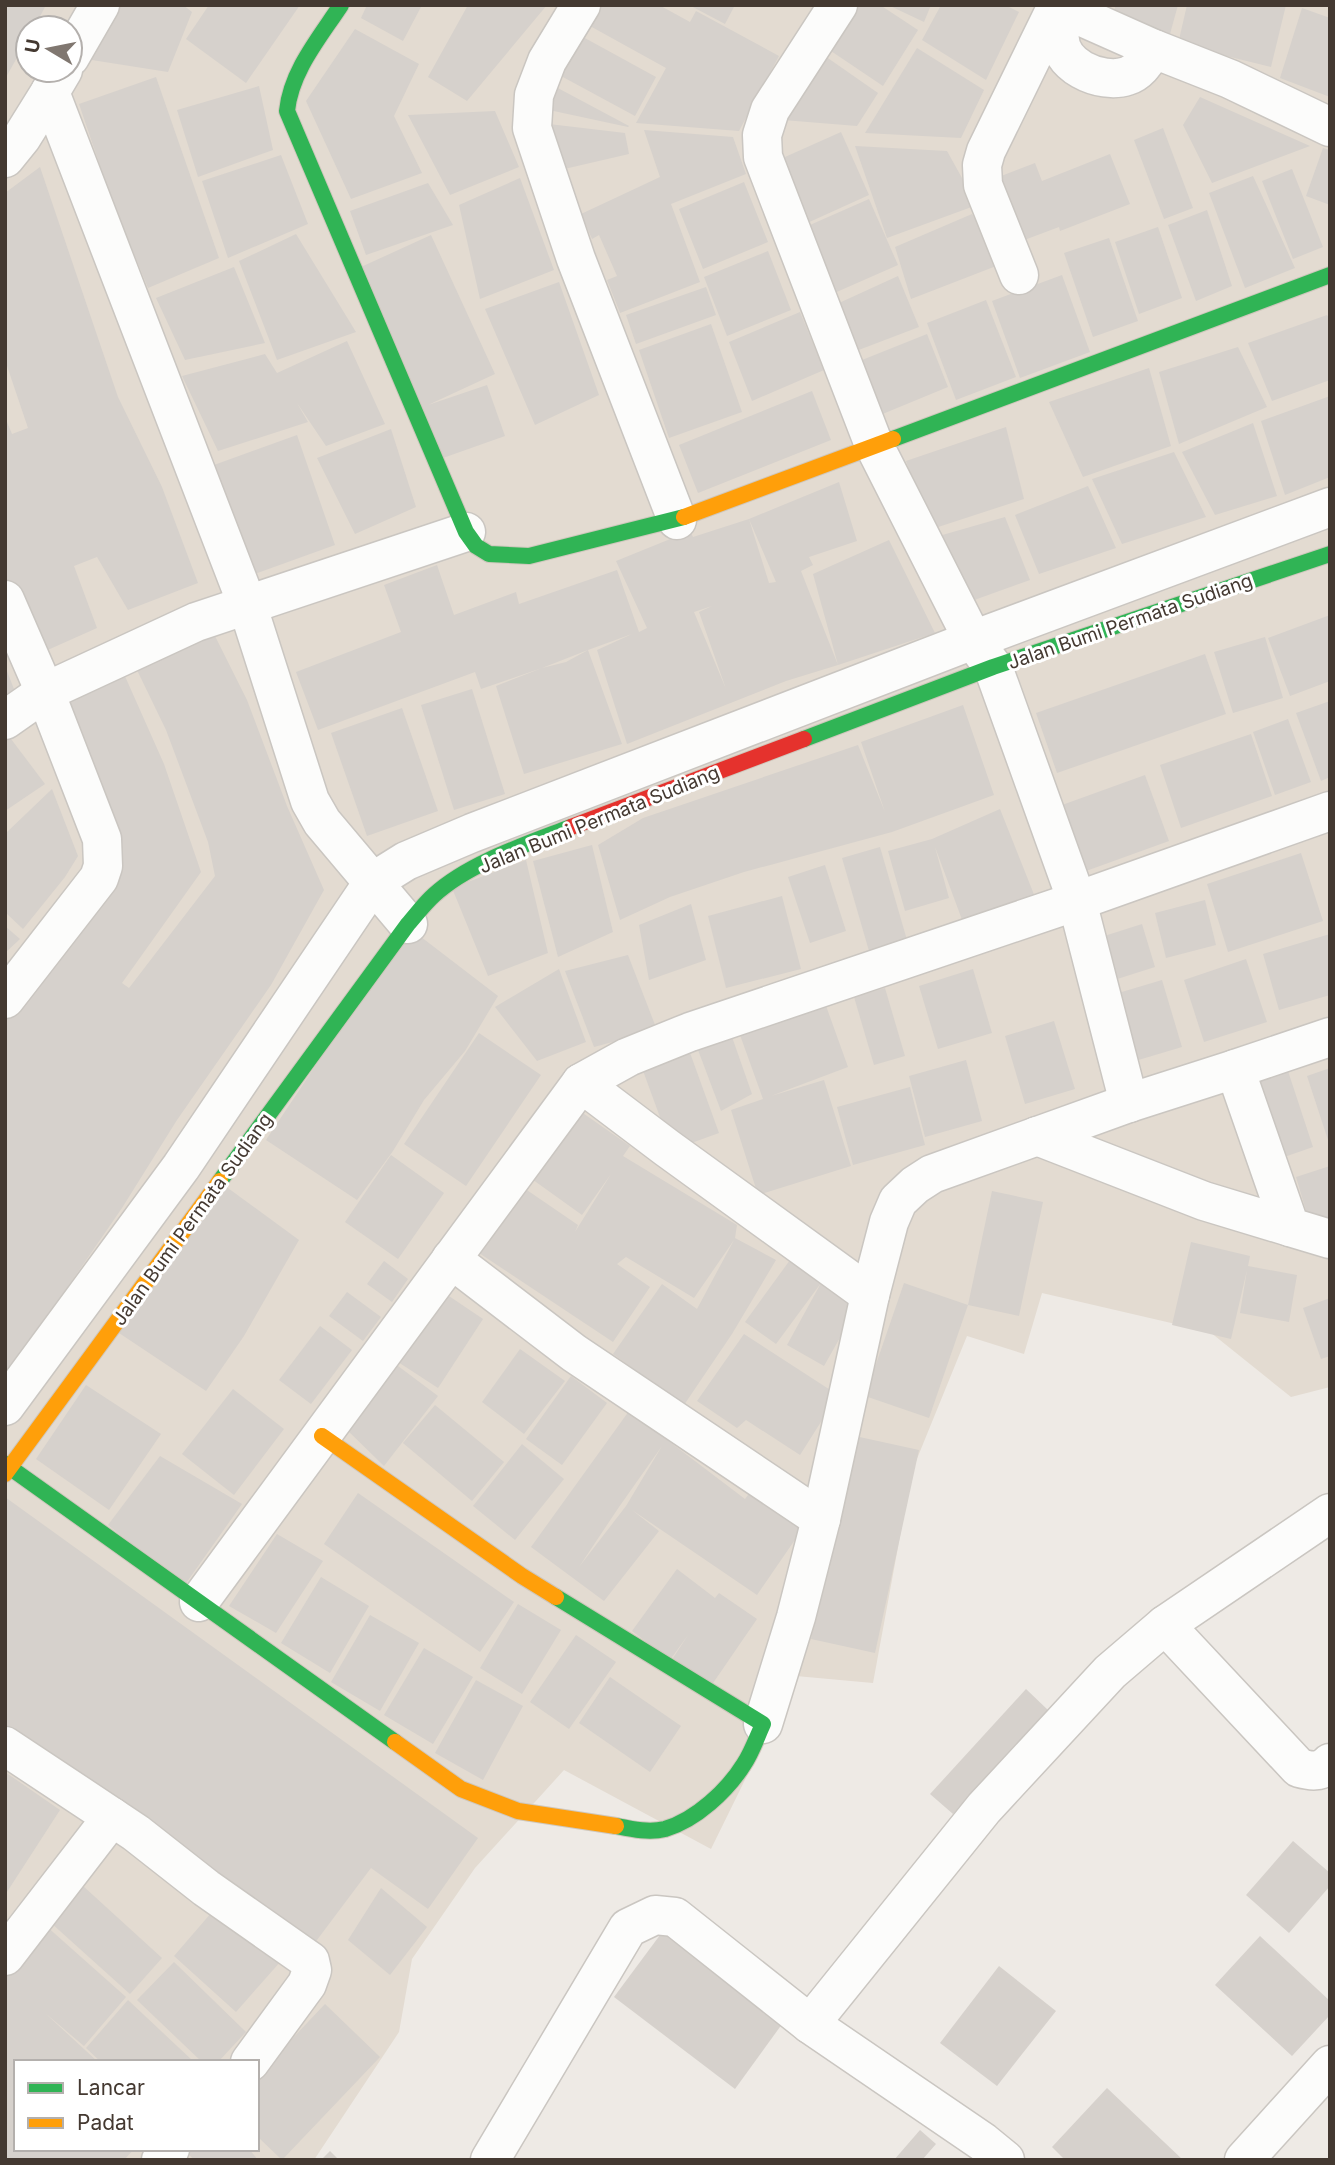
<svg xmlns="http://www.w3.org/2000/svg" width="1335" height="2165" font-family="Inter,sans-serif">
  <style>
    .residential { fill: #e3dbd1; fill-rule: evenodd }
    .building { fill: #d6d1cc; fill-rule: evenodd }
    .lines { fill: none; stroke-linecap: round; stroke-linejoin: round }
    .street-casing { stroke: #cac6c1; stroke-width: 41 }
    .fast-casing { stroke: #cfc7bc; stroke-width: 18 }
    .slow-casing { stroke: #cfc7bc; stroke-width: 18 }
    .jam-casing { stroke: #cfc7bc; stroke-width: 18 }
    .street { stroke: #fcfcfb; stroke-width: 38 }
    .fast { stroke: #30b455; stroke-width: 16 }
    .slow { stroke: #ff9f0a; stroke-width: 16 }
    .jam { stroke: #e5322d; stroke-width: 16 }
    .labels { text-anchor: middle; stroke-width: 6; stroke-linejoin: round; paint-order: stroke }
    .street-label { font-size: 19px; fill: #443931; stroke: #fff }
  </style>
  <rect width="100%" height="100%" fill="#eeeae5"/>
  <!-- residential -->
  <path class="residential" d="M5 5H1330V1387L1291 1397 1210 1332 1042 1293 1024 1354 967 1336 912 1471 873 1683 796 1676 711 1849 564 1770 475 1868 412 1959 399 2032 314 2160H5ZM28 28H70V70H28ZM16 2062H257V2149H16Z"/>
  <!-- building -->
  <g class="building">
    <path d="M5 5H46L34 28H28V38L5 79Z"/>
    <path d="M115 5H183L192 12 168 72 79 58Z"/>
    <path d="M209 5H300L246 83 186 39Z"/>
    <path d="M367 5H422L403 41 361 18Z"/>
    <path d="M468 5H547L467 101 428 77Z"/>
    <path d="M601 5H659L690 22 696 11 779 56 739 131 636 123 666 68 590 26Z"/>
    <path d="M689 5H735L725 24Z"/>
    <path d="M854 5H880L918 30 883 86 828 49Z"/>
    <path d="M888 5H931L924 22Z"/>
    <path d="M941 5H1005L1019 12 986 80 922 40Z"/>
    <path d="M1116 5H1178L1170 34 1113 13Z"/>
    <path d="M1187 5H1286L1271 67 1178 44Z"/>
    <path d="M1302 8 1330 18V97L1280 78Z"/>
    <path d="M355 29 419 64 394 116 422 173 351 199 306 101Z"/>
    <path d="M583 37 656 77 635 116 561 76Z"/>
    <path d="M917 48 984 90 961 138 865 133Z"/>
    <path d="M822 54 878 93 857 126 783 120Z"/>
    <path d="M156 77 219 258 148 288 111 198 79 104Z"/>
    <path d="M259 86 273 150 198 177 177 110Z"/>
    <path d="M554 86 629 126 628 127 549 110Z"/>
    <path d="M1200 97 1310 146 1212 183 1183 125Z"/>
    <path d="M495 111 519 167 450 195 408 115Z"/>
    <path d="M549 124 625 133 629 154 560 170Z"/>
    <path d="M1163 128 1193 208 1164 219 1134 140Z"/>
    <path d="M644 130 733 137 746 174 671 204 700 282 620 313 607 280 617 276 599 235 592 239 581 214 660 177Z"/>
    <path d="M841 132 869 195 794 229 767 165Z"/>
    <path d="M855 146 947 151 977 205 887 238Z"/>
    <path d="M1323 148 1330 150V205L1306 196Z"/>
    <path d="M1110 154 1130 204 1060 231 1059 227 1019 242 996 178 1035 163 1042 181Z"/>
    <path d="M281 155 308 224 228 258 202 181Z"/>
    <path d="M40 167 118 397 162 487 198 583 128 610 97 557 74 566 97 628 32 657 5 592V417L12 434 28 428 5 360V193Z"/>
    <path d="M1292 169 1323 247 1293 259 1262 181Z"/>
    <path d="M1253 176 1295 268 1245 288 1209 193Z"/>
    <path d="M520 178 554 270 480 299 459 205Z"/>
    <path d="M744 182 768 242 703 269 679 209Z"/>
    <path d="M428 183 453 225 366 255 350 211Z"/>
    <path d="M869 199 898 265 823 298 794 232Z"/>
    <path d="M1207 210 1232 286 1196 301 1168 225Z"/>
    <path d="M972 214 1004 263 911 299 895 247Z"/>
    <path d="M1158 227 1182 298 1139 314 1115 242Z"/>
    <path d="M296 234 356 332 277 360 239 261Z"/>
    <path d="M431 235 495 374 428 405 487 385 505 436 443 458 361 267Z"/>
    <path d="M1109 238 1138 321 1093 337 1064 253Z"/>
    <path d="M768 251 791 310 727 336 704 277Z"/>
    <path d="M234 267 265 343 185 360 156 298Z"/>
    <path d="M1062 275 1090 352 1020 378 992 301Z"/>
    <path d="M898 276 919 327 856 351 839 303Z"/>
    <path d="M559 282 599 395 535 425 485 309Z"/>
    <path d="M706 287 716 315 636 344 626 315Z"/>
    <path d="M986 300 1016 377 956 400 927 323Z"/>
    <path d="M800 312 824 370 752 401 729 342Z"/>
    <path d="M1327 315 1330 320V380L1272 401 1248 343Z"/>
    <path d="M711 324 742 412 669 438 639 350Z"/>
    <path d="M927 334 948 387 868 420 847 366Z"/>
    <path d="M347 341 385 424 326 446 297 403 308 422 218 451 182 376 265 354 277 373Z"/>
    <path d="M1238 347 1267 407 1179 444 1159 372Z"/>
    <path d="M1149 368 1171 446 1083 477 1049 402Z"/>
    <path d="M812 391 831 440 698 493 679 445Z"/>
    <path d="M1330 396V477L1285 495 1261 421Z"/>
    <path d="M1253 423 1277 496 1215 515 1182 452Z"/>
    <path d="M1006 427 1024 499 929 530 906 461Z"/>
    <path d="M391 429 416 507 355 534 317 458Z"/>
    <path d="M297 435 335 545 252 575 214 465Z"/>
    <path d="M1174 452 1206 517 1122 544 1092 479Z"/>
    <path d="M839 482 857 541 809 557 813 565 801 571 838 665 813 574 889 540 935 633 838 665 786 681 627 744 597 650 632 634 588 650 622 744 524 774 496 686 542 668 481 689 475 672 318 730 296 672 401 632 384 585 437 565 454 615 516 592 519 604 617 570 639 632 647 628 616 561 690 531 693 537 749 519 769 583 776 582 749 519ZM712 606 699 612 726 689 694 612ZM588 650 566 662 542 668Z"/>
    <path d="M1088 486 1116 548 1039 574 1015 515Z"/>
    <path d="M1005 517 1030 580 966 603 932 538Z"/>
    <path d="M1330 615V681L1290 696 1268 638Z"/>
    <path d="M212 630 247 700 287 806 324 890 271 985 177 1120 122 1208 5 1378V1014L104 892 52 696 120 665 164 764 201 872 122 983 129 988 215 876 208 842 166 730 136 668Z"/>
    <path d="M1265 637 1283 698 1233 713 1214 652Z"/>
    <path d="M1205 654 1226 714 1057 773 1036 713Z"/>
    <path d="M5 666 14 689 5 695Z"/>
    <path d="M472 689 505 794 454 810 421 705Z"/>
    <path d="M1330 701V777L1321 781 1296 713Z"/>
    <path d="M963 705 994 795 892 832 744 872 670 897 620 920 598 845 643 818 858 745 885 812 861 742Z"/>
    <path d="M402 708 438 811 367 836 331 733Z"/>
    <path d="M1288 719 1311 782 1275 795 1253 732Z"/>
    <path d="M5 731 45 784 5 811Z"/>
    <path d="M1251 734 1272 796 1181 828 1160 765Z"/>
    <path d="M1145 775 1169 841 1075 875 1051 809Z"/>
    <path d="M52 789 78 856 65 877 23 929 5 912V834Z"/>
    <path d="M1000 809 1035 897 964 925 935 847 949 898 905 911 888 851 932 839Z"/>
    <path d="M592 845 613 932 558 957 533 861Z"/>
    <path d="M880 847 907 940 869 951 842 858Z"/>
    <path d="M1301 853 1323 921 1228 952 1207 884Z"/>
    <path d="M526 860 548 953 488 976 452 888Z"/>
    <path d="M825 865 846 931 810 943 788 877Z"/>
    <path d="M782 896 801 969 726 988 708 916Z"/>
    <path d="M1205 900 1216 945 1166 958 1155 913Z"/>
    <path d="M691 904 706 960 649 980 639 925Z"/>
    <path d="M1142 924 1155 967 1111 981 1098 938Z"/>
    <path d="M5 926 20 939 5 953Z"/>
    <path d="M408 927 498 996 465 1051 424 1100 393 1151 357 1200 266 1140Z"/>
    <path d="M1330 934V995L1279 1010 1263 954Z"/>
    <path d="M628 955 657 1030 594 1047 565 971Z"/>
    <path d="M1246 959 1267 1022 1204 1042 1184 980Z"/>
    <path d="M559 969 586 1042 537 1061 495 1007Z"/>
    <path d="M973 969 992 1033 938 1049 919 986Z"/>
    <path d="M1162 980 1182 1047 1125 1064 1105 997Z"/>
    <path d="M885 988 905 1056 874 1065 854 997Z"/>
    <path d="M825 1003 848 1067 771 1096 824 1080 851 1166 758 1195 731 1110 763 1099 740 1035Z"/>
    <path d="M1054 1021 1075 1089 1025 1104 1005 1036Z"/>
    <path d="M479 1033 541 1075 466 1186 404 1144Z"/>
    <path d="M731 1034 752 1094 721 1111 695 1042Z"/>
    <path d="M689 1050 719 1133 672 1150 642 1068Z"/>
    <path d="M966 1060 982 1121 925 1137 909 1076Z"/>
    <path d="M1287 1068 1313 1147 1270 1162 1243 1083Z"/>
    <path d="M1330 1068V1143H1329L1307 1076Z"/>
    <path d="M910 1087 925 1145 853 1165 837 1107Z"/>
    <path d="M577 1109 630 1146 623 1156 737 1225 735 1238 776 1260 732 1334 684 1405 613 1354 662 1284 697 1309 734 1240 694 1298 626 1257 617 1264 650 1287 613 1342 476 1251 521 1186 578 1225 575 1232 611 1174 582 1215 529 1177Z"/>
    <path d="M391 1155 444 1193 398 1259 345 1222Z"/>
    <path d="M1330 1166V1218L1310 1224 1296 1177Z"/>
    <path d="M221 1183 299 1240 244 1336 206 1391 119 1333Z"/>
    <path d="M992 1191 1043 1202 1019 1316 968 1305Z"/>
    <path d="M1191 1242 1250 1256 1248 1266 1297 1275 1289 1322 1240 1313 1247 1270 1231 1339 1172 1325Z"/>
    <path d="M790 1260 859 1304 824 1366 787 1345 821 1283 776 1344 745 1322Z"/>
    <path d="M384 1261 408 1279 392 1302 367 1284Z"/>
    <path d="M904 1283 968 1305 929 1418 865 1396Z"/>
    <path d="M440 1290 483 1319 438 1388 395 1360Z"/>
    <path d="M347 1292 381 1317 363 1341 329 1316Z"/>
    <path d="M1330 1298V1356L1321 1359 1303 1308Z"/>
    <path d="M320 1326 352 1350 311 1404 279 1380Z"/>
    <path d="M744 1334 838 1395 800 1455 746 1420 737 1428 697 1401Z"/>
    <path d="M520 1349 565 1381 524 1434 482 1402Z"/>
    <path d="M390 1360 438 1396 384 1466 341 1424Z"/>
    <path d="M571 1376 607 1403 562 1465 526 1439Z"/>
    <path d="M86 1385 161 1434 109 1510 36 1459Z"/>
    <path d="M233 1389 284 1429 234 1495 182 1454Z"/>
    <path d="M435 1405 504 1462 472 1501 403 1443Z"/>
    <path d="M629 1411 745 1499 751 1491 803 1528 757 1595 632 1510 659 1531 604 1601 531 1547ZM662 1446 626 1506 579 1567 619 1507Z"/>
    <path d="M855 1436 919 1450 875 1653 811 1639Z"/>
    <path d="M522 1444 564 1479 515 1540 473 1506Z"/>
    <path d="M160 1456 242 1504 184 1586 108 1525Z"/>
    <path d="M358 1493 514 1602 480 1652 324 1544Z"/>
    <path d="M5 1497 478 1838 428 1909 371 1868 314 1944 172 1838 5 1726Z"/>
    <path d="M277 1534 323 1561 276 1633 229 1606Z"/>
    <path d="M677 1569 715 1598 719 1593 757 1619 711 1686 673 1658 688 1635 670 1660 632 1631Z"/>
    <path d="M321 1577 369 1606 330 1673 281 1643Z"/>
    <path d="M518 1604 561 1630 522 1694 480 1668Z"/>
    <path d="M370 1615 419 1643 380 1711 331 1682Z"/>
    <path d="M576 1635 616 1662 569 1729 530 1702Z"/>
    <path d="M424 1648 473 1677 433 1744 384 1715Z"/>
    <path d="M610 1677 681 1726 650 1772 579 1723Z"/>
    <path d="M476 1680 523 1706 483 1780 435 1753Z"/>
    <path d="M1026 1689 1049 1711 953 1814 930 1794Z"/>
    <path d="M5 1772 60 1810 5 1895Z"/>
    <path d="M1293 1841 1330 1873V1886L1289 1933 1246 1895Z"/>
    <path d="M83 1886 162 1958 130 1994 50 1922Z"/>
    <path d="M381 1888 427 1927 390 1975 348 1940Z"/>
    <path d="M218 1905 281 1961 236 2012 174 1956Z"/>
    <path d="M45 1925 126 1997 84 2046 45 2013 98 2062H16V2149H134L124 2160H5V1972Z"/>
    <path d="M663 1931 785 2020 735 2089 614 1997Z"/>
    <path d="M1260 1936 1330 2001V2015L1292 2056 1215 1985Z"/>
    <path d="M174 1962 246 2032 218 2062H202L137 2000Z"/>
    <path d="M999 1966 1056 2011 997 2086 940 2043Z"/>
    <path d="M128 2000 194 2062H101L86 2048Z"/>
    <path d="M325 2004 380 2057 282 2160 257 2136V2076Z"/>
    <path d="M1107 2088 1183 2160H1065L1052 2147Z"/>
    <path d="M920 2130 936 2144 922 2160H894Z"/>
    <path d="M188 2149H249L258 2160H194L186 2151Z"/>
    <path d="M330 2151 339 2160H321Z"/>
  </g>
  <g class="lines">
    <defs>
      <g id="street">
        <path d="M581 5 547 61 534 95 532 128 576 259 677 520"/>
        <path d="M838 5 770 110 762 135 763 157 874 445 973 640 993 667 1077 901 1129 1103"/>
        <path d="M1055 5 1154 49 1230 79 1330 127"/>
        <path d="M1068 12C1065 18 1061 25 1060 32 1055 65 1101 85 1127 76 1140 72 1147 59 1154 49"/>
        <path d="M70 57 100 5"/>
        <path d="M63 70 50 92 247 604 310 801 322 822 408 924"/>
        <path d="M5 158 22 137 50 92"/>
        <path d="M1019 275 983 185 982 165 986 151 1057 6"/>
        <path d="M5 600 45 692 102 839 103 866 99 878 5 999"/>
        <path d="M5 720 45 692 196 622 466 532"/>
        <path d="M1235 1069 1330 1037"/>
        <path d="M581 1083 667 1148 870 1295"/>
        <path d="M1037 1136 1204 1201 1290 1227"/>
        <path d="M451 1259 574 1353 821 1519"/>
        <path d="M5 1406 181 1167 374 881 406 861 472 833 973 640 1330 507"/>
        <path d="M199 1602 581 1083 628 1057 690 1032 1077 901 1330 811"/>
        <path d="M1165 1625 1299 1768C1310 1771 1321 1773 1330 1763"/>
        <path d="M763 1724 796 1617 821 1519 870 1295 889 1222 898 1201 915 1185 932 1174 1129 1103 1235 1069 1290 1227 1330 1239"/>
        <path d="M5 1746 112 1817 5 1956"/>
        <path d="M112 1817 136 1833 206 1888 310 1961 312 1970 307 1984 250 2062"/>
        <path d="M810 2024 984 1808 1110 1672 1165 1625 1330 1513"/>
        <path d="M161 2160 170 2149"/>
        <path d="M490 2160 628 1928 655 1915 675 1917 810 2024 983 2142 1005 2160"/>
        <path d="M1244 2160 1330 2065"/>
      </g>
      <g id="fast">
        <path d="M341 5C320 37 291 71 287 111L466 532 476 546 489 554 529 556 684 517"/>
        <path d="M893 439 1330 275"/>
        <path d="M804 739 993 667 1330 554"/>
        <path d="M220 1181 408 924C416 915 424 904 434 895 469 863 527 844 571 827"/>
        <path d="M5 1464 395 1742"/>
        <path d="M556 1597 763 1724C757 1737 752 1752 744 1764 728 1790 696 1820 665 1829 649 1833 631 1829 616 1826"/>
      </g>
      <g id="slow">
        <path d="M684 517 893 439"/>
        <path d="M322 1436 522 1576 556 1597"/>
        <path d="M5 1474 220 1181"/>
        <path d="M395 1742 461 1789 518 1811 616 1826"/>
      </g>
      <path id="jam" d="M571 827 804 739"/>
    </defs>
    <!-- street casing -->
    <use href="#street" class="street-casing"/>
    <!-- fast casing -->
    <use href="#fast" class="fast-casing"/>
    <!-- slow casing -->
    <use href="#slow" class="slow-casing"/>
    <!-- jam casing -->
    <use href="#jam" class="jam-casing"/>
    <!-- street -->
    <use href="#street" class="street"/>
    <!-- fast -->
    <use href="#fast" class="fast"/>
    <!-- slow -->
    <use href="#slow" class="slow"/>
    <!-- jam -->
    <use href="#jam" class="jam"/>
  </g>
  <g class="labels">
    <!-- street labels -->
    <g class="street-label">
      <text transform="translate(1130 621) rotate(-19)" y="7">Jalan Bumi Permata Sudiang</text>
      <text transform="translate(599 819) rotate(-22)" y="7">Jalan Bumi Permata Sudiang</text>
      <text transform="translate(192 1219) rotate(-54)" y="7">Jalan Bumi Permata Sudiang</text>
    </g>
  </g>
  <!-- border -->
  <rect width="1335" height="2165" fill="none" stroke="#443931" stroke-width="14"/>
  <!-- legend -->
  <rect x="14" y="2060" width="245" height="91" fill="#ffffff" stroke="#b4b0ad" stroke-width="2"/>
  <rect x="28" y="2083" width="35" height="10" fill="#30b455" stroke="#b4b0ad" stroke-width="2"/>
  <text x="77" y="2095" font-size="21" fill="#443931">Lancar</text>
  <rect x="28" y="2118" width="35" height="10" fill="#ff9f0a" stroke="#b4b0ad" stroke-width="2"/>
  <text x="77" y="2130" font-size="21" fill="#443931">Padat</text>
  <!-- north arrow -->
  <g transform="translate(49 49) rotate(280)"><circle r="33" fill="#ffffff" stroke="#b4b0ad" stroke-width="2"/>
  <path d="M0-5L12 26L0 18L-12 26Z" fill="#807770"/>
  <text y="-10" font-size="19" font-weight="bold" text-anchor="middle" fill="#443931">U</text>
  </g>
</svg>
